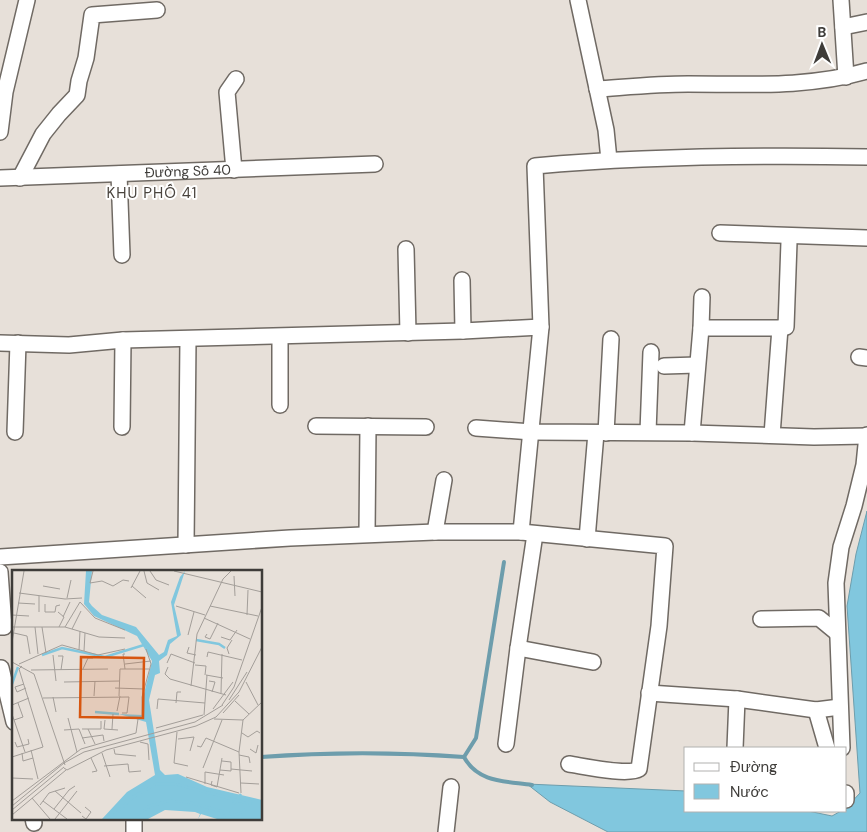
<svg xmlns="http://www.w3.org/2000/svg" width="867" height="832" font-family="'DM Sans',sans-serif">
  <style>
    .water { fill: #81c7de; stroke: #6d9dac }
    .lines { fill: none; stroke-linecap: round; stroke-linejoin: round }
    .stream { stroke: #6d9dac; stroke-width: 4 }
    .minor-casing { stroke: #706a64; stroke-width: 18 }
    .minor { stroke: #fff; stroke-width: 15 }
    .labels { text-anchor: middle; stroke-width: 4; stroke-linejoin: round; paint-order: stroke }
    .street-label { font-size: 14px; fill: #3e3c39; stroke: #fff }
    .neighbourhood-label { font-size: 15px; letter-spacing: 1px; fill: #4a443e; stroke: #fff }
    .inset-river { fill: none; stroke: #81c7de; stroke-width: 2.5 }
    .inset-road { fill: none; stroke: #a39e99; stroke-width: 1 }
    .view { fill: #d75610; fill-opacity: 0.15; stroke: #d75610; stroke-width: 2.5 }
    .inset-edge { fill: none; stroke: #3e3c39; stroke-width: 2.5 }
  </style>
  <rect width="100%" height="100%" fill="#e7e0d9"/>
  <!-- water -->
  <path class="water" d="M867 511V832H608L550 802 527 784 686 791V811H808L832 816 841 811H846V808L860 793 847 606 856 554Z"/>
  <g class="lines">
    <!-- stream -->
    <g class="stream">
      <path d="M261 757C329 752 396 752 464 757 478 783 506 781 532 785"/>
      <path d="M464 757 476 738 504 562"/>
    </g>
    <defs>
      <g id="minor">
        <path d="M578 0 606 130 609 160"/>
        <path d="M841 0 846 77"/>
        <path d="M843 27 867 22"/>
        <path d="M597 89C627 87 658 84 688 84 748 84 809 88 867 71"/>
        <path d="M0 132 5 92 27 0"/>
        <path d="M234 170 227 92 236 79"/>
        <path d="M119 174 122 255"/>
        <path id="s1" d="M0 178 375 164"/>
        <path d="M20 178 43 134 59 114 77 95 79 81 86 58 92 15 157 10"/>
        <path d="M720 233 867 238"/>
        <path d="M406 249 408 333"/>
        <path d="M462 280 463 331"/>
        <path d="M701 328H780L786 327 789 242"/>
        <path d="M280 337V405"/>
        <path d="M0 343 69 345 123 340 463 331 541 327"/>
        <path d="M859 357 867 358"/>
        <path d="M664 366 697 365"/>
        <path d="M316 426 426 427"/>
        <path d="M122 427 123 340"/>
        <path d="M476 428 532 432 692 433 814 437 867 436"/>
        <path d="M15 432 18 343"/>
        <path d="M648 432 651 352"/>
        <path d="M606 433 611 339"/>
        <path d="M692 433 701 328 702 297"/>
        <path d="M772 435 780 328"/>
        <path d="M435 532 444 480"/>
        <path d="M521 532 541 327 535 166C645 156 756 155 867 157"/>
        <path d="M367 534 368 426"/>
        <path d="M587 539 596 433"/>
        <path d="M186 545 188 339"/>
        <path d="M0 557 290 538 435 532H521L665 546 659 626 639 769C628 776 583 766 569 764"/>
        <path d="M0 572 4 627H0"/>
        <path d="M761 619 819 618 836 632"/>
        <path d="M518 648 593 662"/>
        <path d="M1 668 14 722"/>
        <path d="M649 693 737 699 816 710 840 707"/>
        <path d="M816 710 827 748"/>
        <path d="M506 744 518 648 535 534"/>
        <path d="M735 748 737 699"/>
        <path d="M842 748 836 583 841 547 854 506 864 465 867 435"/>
        <path d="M846 793V800"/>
        <path d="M33 818 34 823"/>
        <path d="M134 818V832"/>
        <path d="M446 832 451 787"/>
      </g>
    </defs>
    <!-- minor casing -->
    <use href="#minor" class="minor-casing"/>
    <!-- minor -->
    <use href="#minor" class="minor"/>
  </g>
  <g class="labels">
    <!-- street labels -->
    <g class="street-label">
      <text dy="5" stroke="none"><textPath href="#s1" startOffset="188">Đường Số 40</textPath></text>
    </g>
    <!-- neighbourhood labels -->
    <g class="neighbourhood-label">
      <text x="152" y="198">KHU PHỐ 41</text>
    </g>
  </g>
  <!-- overview -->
  <g transform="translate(12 570)">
    <rect width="250" height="250" fill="#e7e0d9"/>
    <path d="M74 1H80L77 32 80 36 90 45 124 57 147 85 152 82 156 70 165 66 159 32 168 7 173 1 162 35 169 65 158 74 155 85 147 91 148 103 143 105 137 130 148 200 153 205 166 204 195 217 250 230V249H205L189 244 186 249 188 244 183 242 153 240 136 249H90L115 222 143 205 134 152 107 144 131 145 130 132 140 91 125 66 82 46 72 34Z" fill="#81c7de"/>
    <path class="inset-river" d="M184 70 207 74 213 78M30 85 50 78 93 87 132 75M0 114 6 97M83 142 107 144M98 249 121 227 144 214H163L235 233 240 231M119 249 138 236 157 231 176 232 223 245 231 242 239 233M210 249 229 224"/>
    <path class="inset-road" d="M81 1 78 13 90 11 101 16 111 10 117 11M132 1 135 13 147 20M138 1 144 10 157 15M162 1 250 22M222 6 223 26M31 16 48 19M120 16 134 28M119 18 128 1M7 23 53 29 70 28M27 26V42M55 28 59 10M6 33 23 34M33 34V42H43L44 36 48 35M164 36 193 45M198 36 246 46M46 42 52 47 47 57M0 45 17 46M235 45 236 20M51 47 58 32M192 48 238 69M0 57H53L87 67 113 68M23 57 26 84M30 57 34 83M53 57 68 32 83 48 113 60M60 59 69 41M2 63 15 66 18 84M195 64 193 67 198 69 206 53M176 65 182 42M209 67 218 70 225 60M0 72 12 1M177 77 175 83 184 85M67 80 68 61M72 81 73 63M113 84H111L113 99M217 84 215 78 220 70M41 85 44 111M46 86H51L49 100M195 87 196 82 230 90M0 92 22 104 53 195M155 93 159 84 183 93M7 94 50 75 86 85 113 79M113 94 139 91M183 95 194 96 193 105M156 97 153 104 158 109 214 125M71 99 76 88H81M19 100 96 99M194 105 211 108M197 111 203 112 200 122M52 112 108 111M234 112 246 135M12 114 3 117 5 122 14 118M179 116 185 64 211 9 219 1M103 118 132 119M209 123 210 84M82 126 83 111M107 126 108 99H137M41 127 44 142M31 128 117 127 115 143H110M217 130 235 102M223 131 237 144M164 133 165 122H169M0 135 17 128M210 135 222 117 250 37M145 139 146 129 193 133M201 139 221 112M105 141 108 126M211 143 227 125M0 144 13 182M192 145 195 105M130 146V127L139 94 134 79M56 148 65 182M202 149 231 150 250 132M2 150 11 147 6 133M93 150 92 159 106 160M144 158 191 145M70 159H89V151M76 159 83 174M100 159 101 144M52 160 67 159 73 174M165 162 162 193 176 196M230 163 236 167 245 161 248 163M70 168 91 165 92 171M166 169 182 167 178 181M3 172 5 177 17 174 16 169M128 172 136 174 137 190M185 176 189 177 194 168 227 182M102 179 103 184 124 186M238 179 244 183 246 175M19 180 26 209M10 183 11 191 21 188M90 183 98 207M227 185 237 187 238 193M0 187 31 177 7 99 10 96M79 188 85 201 80 202M92 196 116 194 117 202 129 201M52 198 55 200 94 180 184 156 204 147 227 122 250 77M191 198 210 150M219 199 240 201M208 200 219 201V192L210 191M174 207 227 223M0 208 21 209M200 211 199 215 205 217 210 188M229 213 247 214M193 214V202L212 205M43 221 69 243M229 223 227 182 231 150M20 228 38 249M0 231 69 179 124 163 126 149M31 231 55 249M28 235 37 223 53 218M0 236 52 193 72 182 183 152 211 135M42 239 57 220 63 216M0 240 52 197M0 245 54 200M70 246 74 249 79 242 73 237M43 249 65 221"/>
    <path class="view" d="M69 87 132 88 131 148 68 147Z"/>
    <rect width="250" height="250" class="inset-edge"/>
  </g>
  <!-- legend -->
  <rect x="684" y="747" width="162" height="65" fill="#ffffff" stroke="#b2b1b0"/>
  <rect x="694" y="763" width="25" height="8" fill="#ffffff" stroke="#b2b1b0"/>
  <text x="730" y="772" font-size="15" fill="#3e3c39">Đường</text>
  <rect x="694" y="784" width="25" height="15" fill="#81c7de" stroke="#b2b1b0"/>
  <text x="730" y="797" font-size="15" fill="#3e3c39">Nước</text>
  <!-- north arrow -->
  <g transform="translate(822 45) rotate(359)" stroke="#ffffff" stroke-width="4" paint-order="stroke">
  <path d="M0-4L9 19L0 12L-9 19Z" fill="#3e3c39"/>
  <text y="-8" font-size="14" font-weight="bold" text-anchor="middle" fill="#3e3c39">B</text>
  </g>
</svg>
